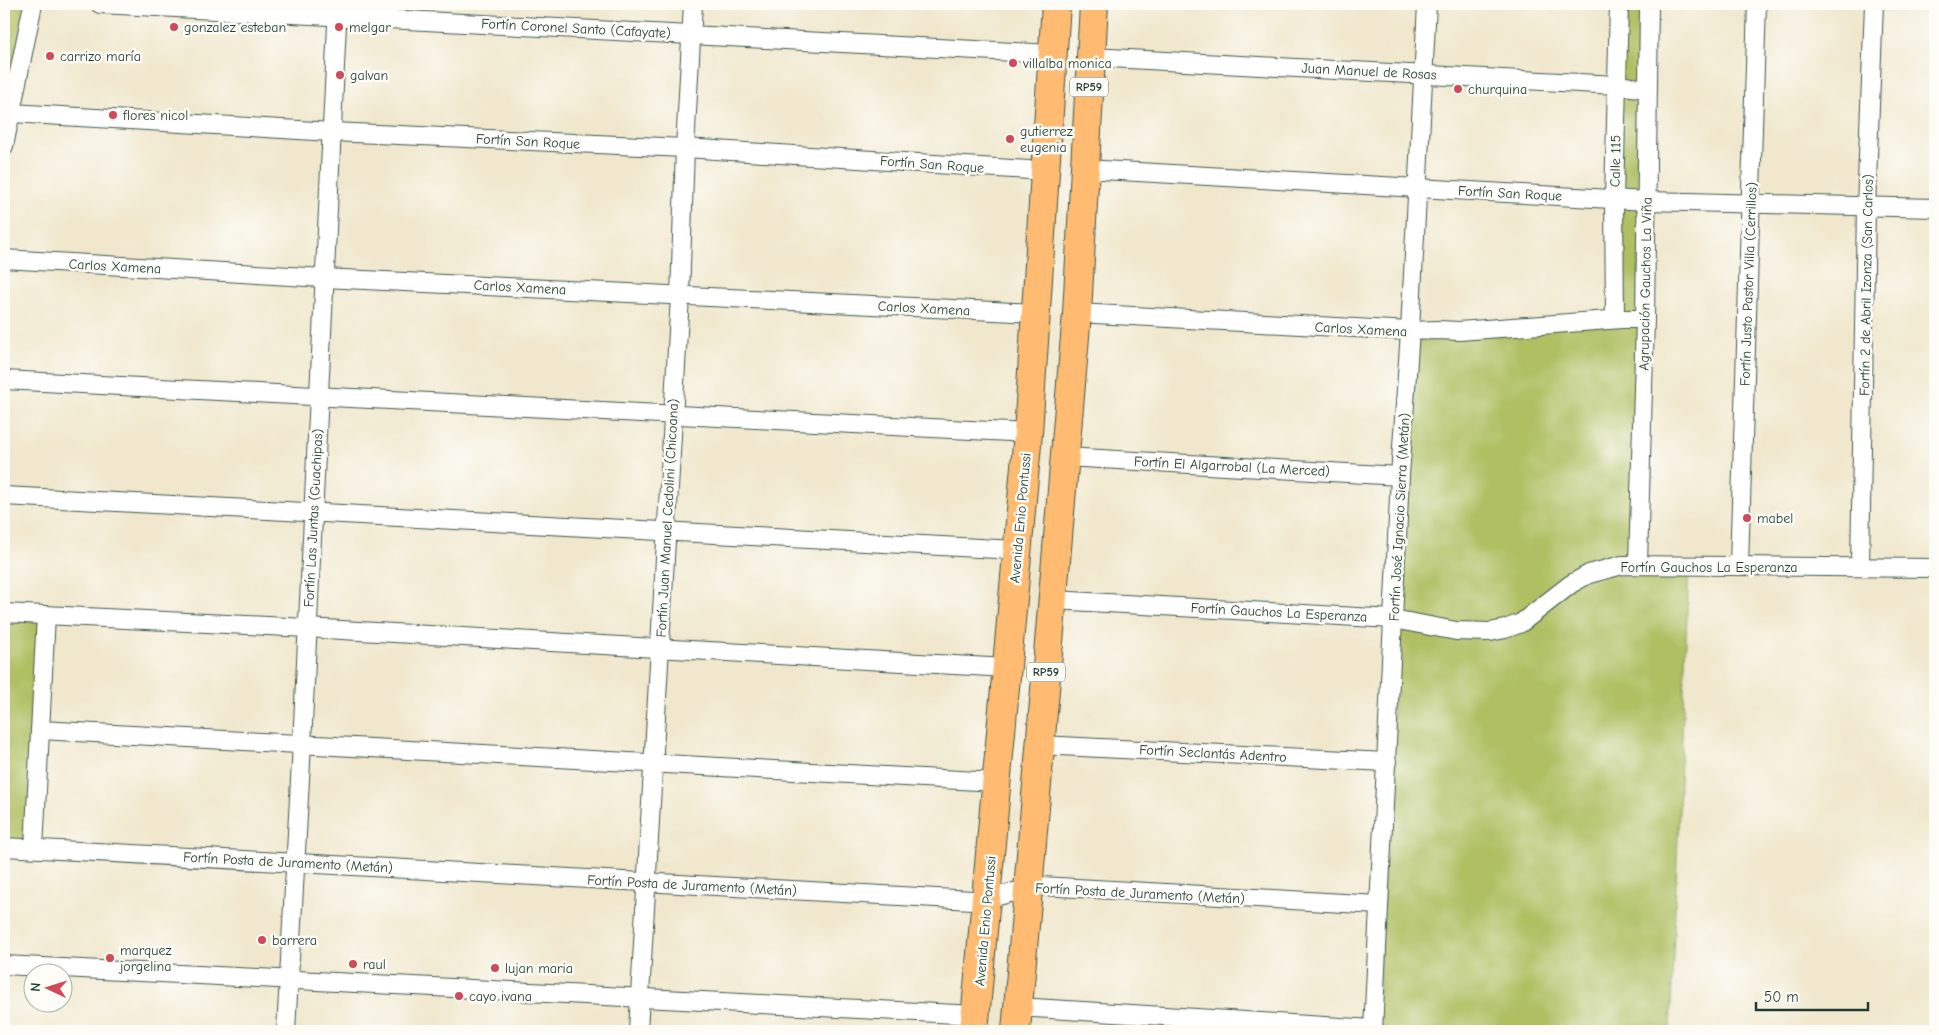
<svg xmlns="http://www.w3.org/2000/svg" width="1939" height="1035" font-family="'Comic Neue',sans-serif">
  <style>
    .green { fill: #afbf62; stroke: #677e4b }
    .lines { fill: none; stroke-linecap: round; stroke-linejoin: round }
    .street-casing { stroke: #3e564b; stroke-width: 20 }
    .primary-casing { stroke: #3e564b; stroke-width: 30 }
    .street { stroke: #fff; stroke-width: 18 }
    .primary { stroke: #febb71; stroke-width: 28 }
    .poi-dot { fill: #d1495b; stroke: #fdfcf7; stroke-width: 2 }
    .labels { text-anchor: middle; stroke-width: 5; stroke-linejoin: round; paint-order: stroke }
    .shield { fill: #fdfcf7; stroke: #62766e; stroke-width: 1 }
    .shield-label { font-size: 12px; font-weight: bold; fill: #1f3d34 }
    .poi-label { font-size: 14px; fill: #1f3d34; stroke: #fdfcf7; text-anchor: start }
    .street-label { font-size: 14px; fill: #1f3d34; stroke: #fdfcf7 }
  </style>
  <rect width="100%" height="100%" fill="#fdfcf7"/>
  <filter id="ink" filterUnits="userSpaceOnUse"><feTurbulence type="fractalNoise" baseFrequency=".02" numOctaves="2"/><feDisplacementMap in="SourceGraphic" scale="10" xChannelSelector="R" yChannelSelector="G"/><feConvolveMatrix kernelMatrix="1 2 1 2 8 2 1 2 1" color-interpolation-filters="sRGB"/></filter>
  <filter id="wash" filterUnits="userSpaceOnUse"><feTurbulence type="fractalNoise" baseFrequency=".0096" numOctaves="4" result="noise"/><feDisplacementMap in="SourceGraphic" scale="20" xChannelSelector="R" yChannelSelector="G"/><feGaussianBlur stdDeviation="1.12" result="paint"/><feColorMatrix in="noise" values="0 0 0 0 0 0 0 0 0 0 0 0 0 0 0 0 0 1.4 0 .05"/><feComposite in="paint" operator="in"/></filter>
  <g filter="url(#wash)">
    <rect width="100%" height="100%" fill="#f0e7cc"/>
    <!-- green -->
    <g class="green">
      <path d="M4 4H33L4 144Z"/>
      <path d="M1620 4H1648L1639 566 1689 567 1670 1031H1376L1413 333 1614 323Z"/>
      <path d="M4 617 42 618 31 843 4 842Z"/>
    </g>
  </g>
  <g filter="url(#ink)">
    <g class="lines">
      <defs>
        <g id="street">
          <path d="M100 4 1053 54"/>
          <path d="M1091 57 1617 85 1647 89"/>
          <path d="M11 113 332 132 685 148 1044 171"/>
          <path d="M4 146 33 4"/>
          <path d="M1085 169 1647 201 1935 208"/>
          <path d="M4 259 324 278 1036 313"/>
          <path d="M1077 313 1410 331 1439 330 1459 331 1622 319H1645"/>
          <path d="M1615 319 1614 199 1619 4"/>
          <path d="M4 380 1028 433"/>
          <path d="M1065 457 1400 476"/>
          <path d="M4 496 1016 550"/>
          <path d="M1638 564 1645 319 1649 4"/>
          <path d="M1739 565 1757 4"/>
          <path d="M1860 567 1866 207 1874 4"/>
          <path d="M1053 600 1393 619 1456 631 1490 632 1505 629 1521 623 1571 584 1589 574 1622 565 1935 568"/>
          <path d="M4 613 307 628 1007 668"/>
          <path d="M40 730 997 782"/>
          <path d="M1040 745 1387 762"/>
          <path d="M4 847 973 900C997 899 1018 889 1041 886L1379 905"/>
          <path d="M34 848 46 615"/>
          <path d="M4 965 976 1015"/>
          <path d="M1018 1007 1373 1029"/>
          <path d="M286 1031 302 744 338 4"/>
          <path d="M638 1031 680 296 685 148 693 4"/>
          <path d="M1373 1031 1400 476 1410 331 1427 4"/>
        </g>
        <g id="primary">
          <path d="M974 1031 1028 433 1056 4"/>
          <path d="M1016 1031 1077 313 1094 4"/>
        </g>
      </defs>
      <!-- street casing -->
      <use href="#street" class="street-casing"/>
      <!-- primary casing -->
      <use href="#primary" class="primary-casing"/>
      <!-- street -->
      <use href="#street" class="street"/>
      <!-- primary -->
      <use href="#primary" class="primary"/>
    </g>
  </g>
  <!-- markers -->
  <g class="poi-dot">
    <circle cx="174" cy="27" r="5"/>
    <circle cx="339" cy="27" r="5"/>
    <circle cx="50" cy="56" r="5"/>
    <circle cx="1013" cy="63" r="5"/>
    <circle cx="340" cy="75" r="5"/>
    <circle cx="1458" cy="89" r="5"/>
    <circle cx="113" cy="115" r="5"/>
    <circle cx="1010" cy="139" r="5"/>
    <circle cx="1747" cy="518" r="5"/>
    <circle cx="262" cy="940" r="5"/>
    <circle cx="110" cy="958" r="5"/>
    <circle cx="353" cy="964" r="5"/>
    <circle cx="495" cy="968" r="5"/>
    <circle cx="459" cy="996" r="5"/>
  </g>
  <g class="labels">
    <!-- shield labels -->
    <g class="shield">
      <rect x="1070" y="77.5" width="38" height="19" rx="4"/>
      <rect x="1027" y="662.5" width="38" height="19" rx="4"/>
    </g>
    <g class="shield-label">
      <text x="1089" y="91">RP59</text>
      <text x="1046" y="676">RP59</text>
    </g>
    <!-- poi labels -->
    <g class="poi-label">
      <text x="184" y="32">gonzalez esteban</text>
      <text x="349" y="32">melgar</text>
      <text x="60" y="61">carrizo maría</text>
      <text x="1023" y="68">villalba monica</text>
      <text x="350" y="80">galvan</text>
      <text x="1468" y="94">churquina</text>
      <text x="123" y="120">flores nicol</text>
      <text x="1020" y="136">gutierrez<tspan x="1020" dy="16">eugenia</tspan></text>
      <text x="1757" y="523">mabel</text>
      <text x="272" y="945">barrera</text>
      <text x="120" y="955">marquez<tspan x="120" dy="16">jorgelina</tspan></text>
      <text x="363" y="969">raul</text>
      <text x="505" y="973">lujan maria</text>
      <text x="469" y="1001">cayo ivana</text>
    </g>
    <!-- street labels -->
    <g class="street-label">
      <text transform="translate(576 28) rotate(3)" y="5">Fortín Coronel Santo (Cafayate)</text>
      <text transform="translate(1369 71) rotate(3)" y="5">Juan Manuel de Rosas</text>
      <text transform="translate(528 141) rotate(3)" y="5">Fortín San Roque</text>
      <text transform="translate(1615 161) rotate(-89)" y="5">Calle 115</text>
      <text transform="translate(932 164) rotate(4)" y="5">Fortín San Roque</text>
      <text transform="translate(1510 193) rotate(3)" y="5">Fortín San Roque</text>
      <text transform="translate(115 266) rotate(3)" y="5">Carlos Xamena</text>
      <text transform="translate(1645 284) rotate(-89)" y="5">Agrupación Gauchos La Viña</text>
      <text transform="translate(1748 284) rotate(-88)" y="5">Fortín Justo Pastor Villa (Cerrillos)</text>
      <text transform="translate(1866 285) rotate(-89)" y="5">Fortín 2 de Abril Izonza (San Carlos)</text>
      <text transform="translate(520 287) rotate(3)" y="5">Carlos Xamena</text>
      <text transform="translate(924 308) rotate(3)" y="5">Carlos Xamena</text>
      <text transform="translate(1361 329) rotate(3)" y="5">Carlos Xamena</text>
      <text transform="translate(1232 466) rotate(3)" y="5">Fortín El Algarrobal (La Merced)</text>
      <text transform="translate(1399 517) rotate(-87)" y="5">Fortín José Ignacio Sierra (Metán)</text>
      <text transform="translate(313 518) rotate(-87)" y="5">Fortín Las Juntas (Guachipas)</text>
      <text transform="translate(667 518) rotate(-87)" y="5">Fortín Juan Manuel Cedolini (Chicoana)</text>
      <text transform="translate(1020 518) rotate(-85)" y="5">Avenida Enio Pontussi</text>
      <text x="1709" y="572">Fortín Gauchos La Esperanza</text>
      <text transform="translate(1279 612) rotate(3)" y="5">Fortín Gauchos La Esperanza</text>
      <text transform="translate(1213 753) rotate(3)" y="5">Fortín Seclantás Adentro</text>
      <text transform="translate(288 862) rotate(3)" y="5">Fortín Posta de Juramento (Metán)</text>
      <text transform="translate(692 885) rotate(3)" y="5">Fortín Posta de Juramento (Metán)</text>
      <text transform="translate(1140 893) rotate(3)" y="5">Fortín Posta de Juramento (Metán)</text>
      <text transform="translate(985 921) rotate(-85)" y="5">Avenida Enio Pontussi</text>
    </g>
  </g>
  <!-- margin -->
  <rect width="1939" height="1035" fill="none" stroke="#fdfcf7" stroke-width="20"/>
  <!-- north arrow -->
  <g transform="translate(48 988) rotate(274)"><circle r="24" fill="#fdfcf7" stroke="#a4b0a9"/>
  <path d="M0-4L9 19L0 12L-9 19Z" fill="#d1495b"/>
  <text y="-8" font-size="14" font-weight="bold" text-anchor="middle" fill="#1f3d34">N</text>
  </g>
  <!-- scale -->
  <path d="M1756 1002v8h112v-8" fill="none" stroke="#1f3d34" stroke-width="2.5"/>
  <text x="1764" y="1002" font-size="15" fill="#1f3d34" stroke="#fdfcf7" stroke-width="4" paint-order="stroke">50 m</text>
</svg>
